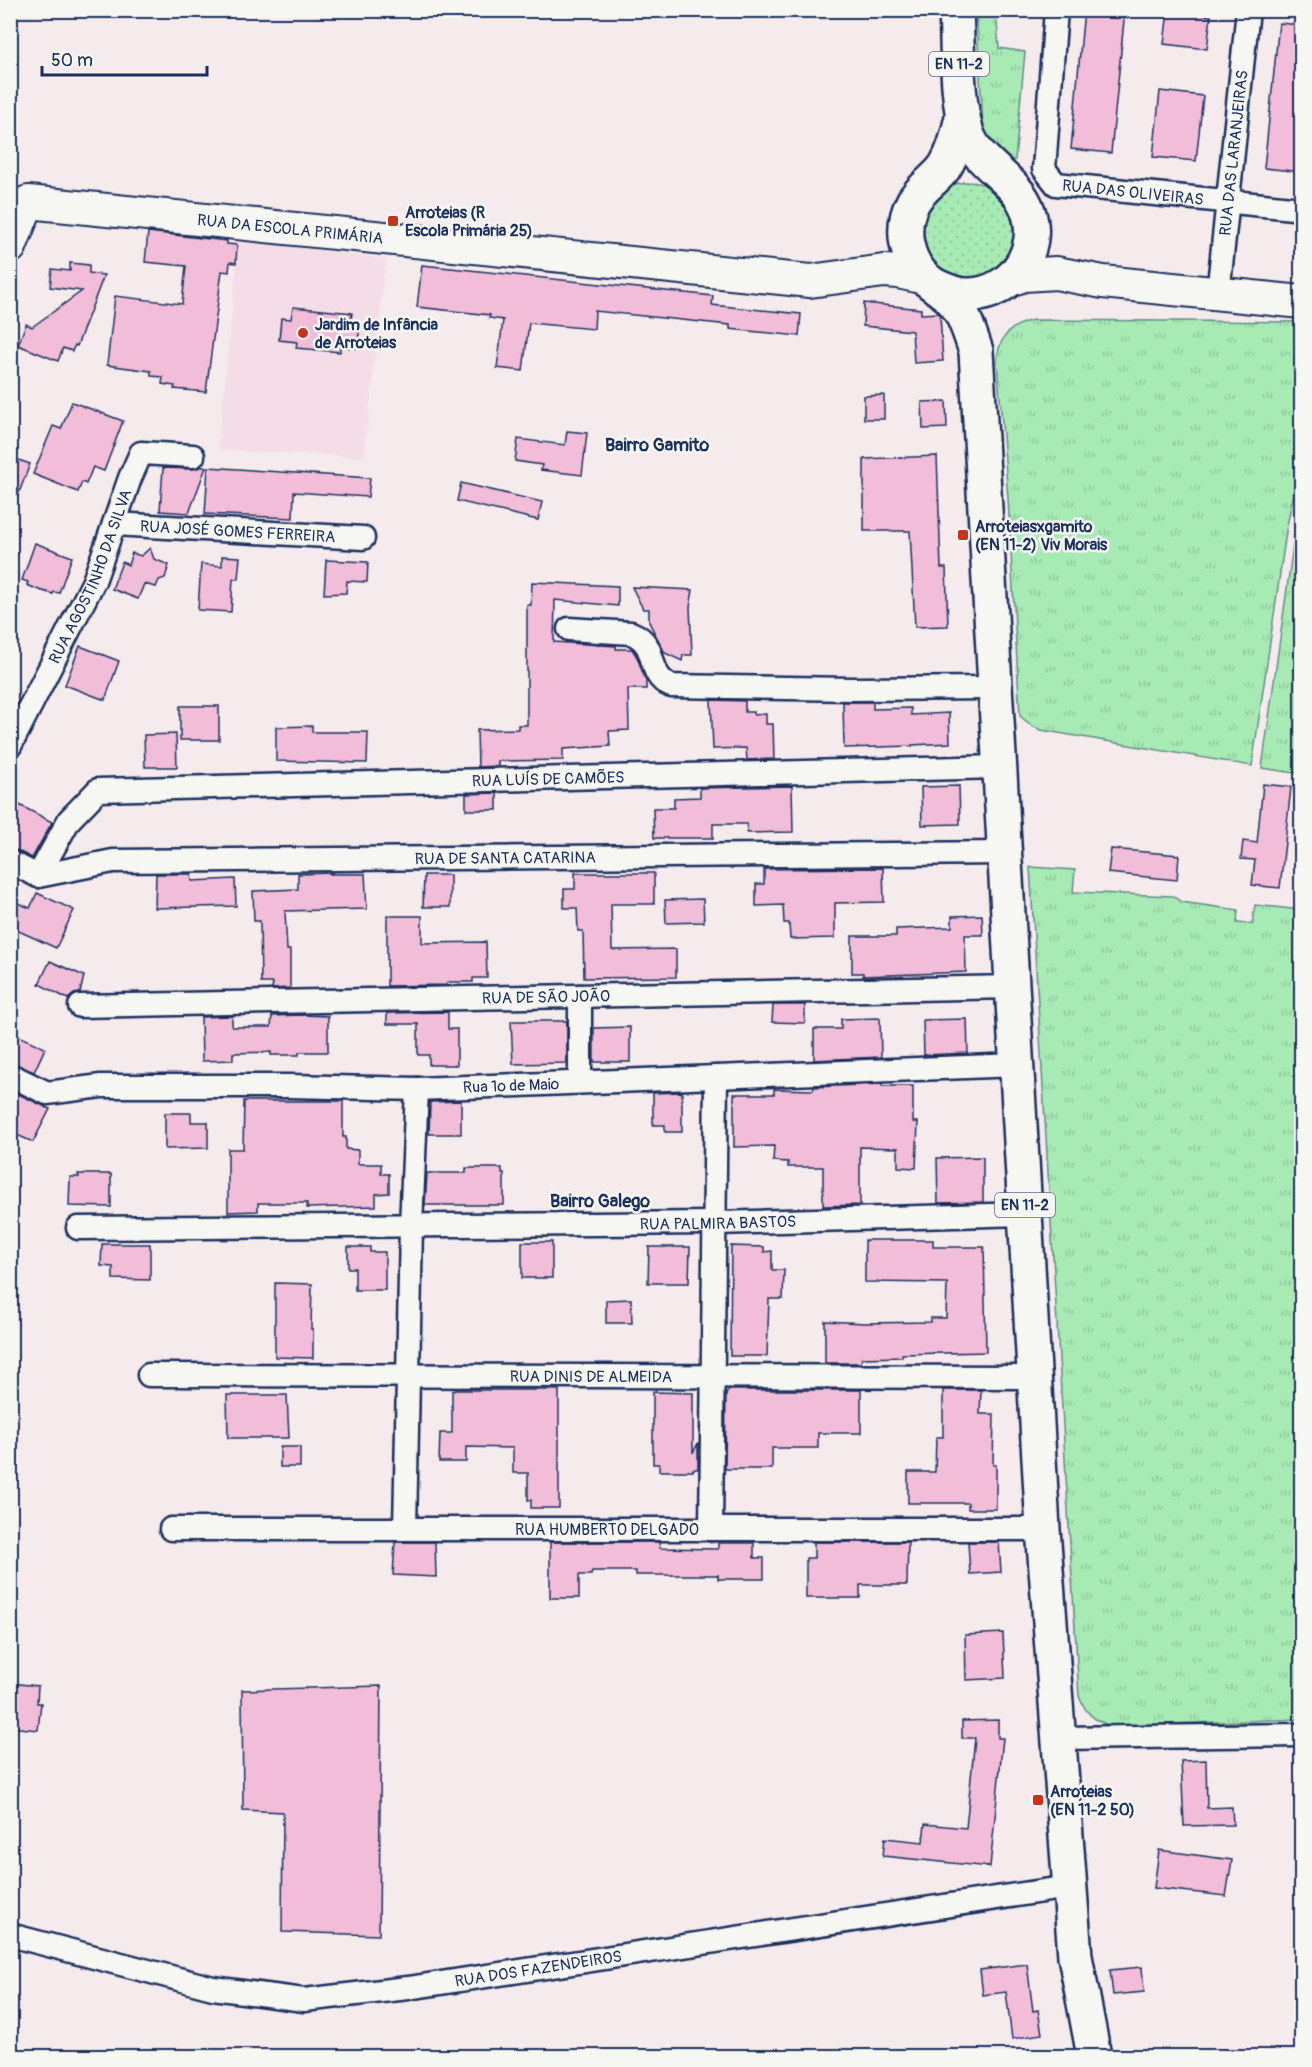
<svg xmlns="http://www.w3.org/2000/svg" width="1312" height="2067" font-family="Pangolin,sans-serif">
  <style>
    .built { fill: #f4dde7 }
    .grass { fill: url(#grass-tufts); stroke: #618c89; stroke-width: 1.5 }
    .garden { fill: url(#garden-dots); stroke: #618c89; stroke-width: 1.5 }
    .building { fill: #f1bdd8; stroke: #1b2f5e; stroke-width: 1.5 }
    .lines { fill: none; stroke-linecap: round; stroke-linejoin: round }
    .street-casing { stroke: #1b2f5e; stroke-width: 27 }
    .secondary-casing { stroke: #1b2f5e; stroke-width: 36 }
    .primary-casing { stroke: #1b2f5e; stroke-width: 38 }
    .street { stroke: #f6f6f2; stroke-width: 22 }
    .secondary { stroke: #f6f6f2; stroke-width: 32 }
    .primary { stroke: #f6f6f2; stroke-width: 33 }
    .poi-dot { fill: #c8321e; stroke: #f6f6f2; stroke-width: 2 }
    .labels { text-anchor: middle; stroke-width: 5; stroke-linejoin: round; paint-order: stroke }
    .shield { fill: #f6f6f2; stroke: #5d6b8a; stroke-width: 1.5 }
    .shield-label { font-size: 15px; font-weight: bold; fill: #1b2f5e }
    .street-label { font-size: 16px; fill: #1b2f5e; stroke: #f6f6f2 }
    .poi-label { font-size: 16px; font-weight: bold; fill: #1b2f5e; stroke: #f6f6f2; text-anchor: start }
    .neighbourhood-label { font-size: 18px; font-weight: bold; fill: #1b2f5e; stroke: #f6f6f2 }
  </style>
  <defs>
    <pattern id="grass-tufts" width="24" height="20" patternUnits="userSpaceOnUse" patternTransform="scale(1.5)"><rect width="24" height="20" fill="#a7eab4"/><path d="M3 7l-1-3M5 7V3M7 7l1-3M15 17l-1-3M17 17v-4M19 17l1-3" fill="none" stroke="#8fc99d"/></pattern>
    <pattern id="garden-dots" width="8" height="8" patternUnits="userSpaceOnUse" patternTransform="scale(1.5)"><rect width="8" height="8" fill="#a7eab4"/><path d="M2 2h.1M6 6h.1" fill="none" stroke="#8fc99d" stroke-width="1.8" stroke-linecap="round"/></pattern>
  </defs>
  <rect width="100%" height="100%" fill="#f5ebed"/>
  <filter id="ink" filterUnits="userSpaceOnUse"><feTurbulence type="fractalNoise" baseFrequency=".0167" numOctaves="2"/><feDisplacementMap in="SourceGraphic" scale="12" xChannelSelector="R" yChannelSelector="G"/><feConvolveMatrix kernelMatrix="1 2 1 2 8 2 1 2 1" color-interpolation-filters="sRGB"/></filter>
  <g filter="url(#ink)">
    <!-- built -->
    <path class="built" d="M239 240 386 259 364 457 218 450Z"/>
    <!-- grass -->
    <g class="grass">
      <path d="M976 11H996L999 48 1025 52 1015 160 1011 162 989 141 983 124Z"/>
      <path d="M1033 320 1301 322V462L1287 525 1252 766 1041 730 1032 726 1020 716 1008 498 997 361C998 338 1011 325 1033 320Z"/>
      <path d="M1301 502V774L1262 768 1295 531Z"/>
      <path d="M1030 867 1075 870 1073 892 1173 896 1181 902 1238 910 1237 923 1252 924 1255 905 1301 910V1719L1113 1726C1095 1722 1085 1713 1079 1696Z"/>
    </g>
    <!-- garden -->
    <path class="garden" d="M964 182C1001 182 1004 197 1020 226L1009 263 976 282 950 278 929 262 920 238 923 212 951 185Z"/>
    <!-- building -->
    <g class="building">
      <path d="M1084 10H1125L1111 153 1071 149Z"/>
      <path d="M1168 11 1211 16 1207 49 1164 44Z"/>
      <path d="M1279 23 1302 25V172L1264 168Z"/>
      <path d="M1160 91 1203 96 1196 161 1153 157Z"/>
      <path d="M148 232 227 241V244L237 245 236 263 230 262 229 272 222 271 206 392 174 389 175 386 162 384 163 377 151 376V371L107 365 115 296 182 304 186 266 145 262Z"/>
      <path d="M70 263 89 265V273L104 275 77 346 75 345 72 351 63 348 58 361 18 345 26 324 32 327 82 291 50 287 52 269 70 271Z"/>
      <path d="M422 265 713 296 712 305 801 314 799 336 730 329V325L595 311 594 329 529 323 523 371 497 368 503 320 489 318 490 315 417 307Z"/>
      <path d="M864 303 921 309V314L939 313 940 316 943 361 914 363 912 331 863 326Z"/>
      <path d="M293 307 352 313 350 326 360 327 357 348 340 347V352L296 348 297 342 279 340 281 318 291 319Z"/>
      <path d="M884 395V419H864V396Z"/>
      <path d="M946 401 947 428 923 429 922 402Z"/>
      <path d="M72 402 123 421 104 471 93 467 86 484 82 482 78 492 33 474 53 426 61 429Z"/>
      <path d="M567 431 587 433 582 475 541 470 542 465 515 461 518 439 565 445Z"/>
      <path d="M937 456 941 568H946L948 626 915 627 910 531H864V459Z"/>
      <path d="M10 457 30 464 12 511 10 510Z"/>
      <path d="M200 467H206L189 513 160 511 163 468 192 469Z"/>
      <path d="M208 467 370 478 368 497 294 492 293 518 205 514Z"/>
      <path d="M461 483 542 502 538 520 457 501Z"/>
      <path d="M35 543 72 557 59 593 54 592 53 594 39 590 27 585 28 582 22 580Z"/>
      <path d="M150 548 154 559 169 565 165 578 159 580 156 587 144 584 138 599 112 589 122 562 128 565 132 553 141 556Z"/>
      <path d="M222 556 240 557 238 579H233L231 612 198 610 201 564 222 566Z"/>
      <path d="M326 560 368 562 367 582 347 581 346 593 324 594Z"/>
      <path d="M532 582 618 586V606L555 600 554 642 616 646V649H632L637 657 646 681V689H628L629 730 609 731 610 746 563 749V760L498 761V766L478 767 477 730 518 729V725H527V605H531Z"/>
      <path d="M632 587 693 590 690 607 692 655H683L682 661 665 653 649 622V609H643Z"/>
      <path d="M80 646 119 661 105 700 65 685Z"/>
      <path d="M711 700 745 701V712H754V715L766 714V724H773L774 759 747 760 746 748 713 749Z"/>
      <path d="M843 702H873V709L911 708V715L949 713 950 743 912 745V746L844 748Z"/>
      <rect x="180" y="706" width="39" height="34"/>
      <path d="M312 726V732H368L367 763 276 761V727Z"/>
      <path d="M176 734 177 767H145L144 735Z"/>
      <path d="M1263 784 1291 787 1280 888 1252 885 1255 860 1241 859 1243 841 1257 843Z"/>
      <path d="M792 786 793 832 747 833V824H713V838H654L653 808H674V798L700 797V788Z"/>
      <path d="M959 786 960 824 922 825 921 787Z"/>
      <path d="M497 793V810H466V794Z"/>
      <path d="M10 800 52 822 32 858 10 847Z"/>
      <path d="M1111 849 1179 855 1177 880 1108 873Z"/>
      <path d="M883 868 884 902 835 903V938L790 939 789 923H784L783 905 756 906V884H764V869Z"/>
      <path d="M332 873 331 874H365L367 909 285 911 287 950H290V988L272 989 273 983H261L260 921H254L253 891 298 889V874Z"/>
      <path d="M575 873H654V904H611L612 950 676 949V977L584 978 583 931H578L577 908H564V889H575Z"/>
      <path d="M156 874H191L192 881 235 879 236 906 155 908Z"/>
      <path d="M424 875H450V907H423Z"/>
      <path d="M37 893 74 910 56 948 10 927V919L18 903 30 908Z"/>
      <path d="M703 899 704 922 666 923 665 900Z"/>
      <path d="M982 915 983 935H965L966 972 863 976V973H852V936H896V929L952 927V916Z"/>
      <path d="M387 916H422V943L486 942 487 978H473V982H447V985L387 986Z"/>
      <path d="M50 961 84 976 80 993 74 994 68 999 39 984Z"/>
      <path d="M773 1005H805V1023L772 1022Z"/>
      <path d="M448 1012V1029H457V1065H429V1055H418V1024H387V1013Z"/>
      <path d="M300 1015 328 1016V1052H299V1055H271V1052L233 1053V1060L202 1061 201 1017 232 1016V1027H271L272 1016Z"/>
      <path d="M880 1018 881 1057 814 1060V1029H841V1019Z"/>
      <path d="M967 1019 968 1053 924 1055 923 1020Z"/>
      <path d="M511 1021H567V1063L513 1064Z"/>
      <path d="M630 1027V1062H594V1028Z"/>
      <path d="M10 1032 45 1048 34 1072 10 1062Z"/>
      <path d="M882 1084V1086H913V1122H918L916 1168 898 1167V1148L860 1147V1205L823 1206V1167H788V1162L773 1161 774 1146 734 1147V1094H774V1089L813 1090 814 1087Z"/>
      <path d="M10 1090 50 1109 33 1142 10 1132Z"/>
      <path d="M682 1092V1132H665V1125H653V1093Z"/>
      <path d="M244 1101H343V1137H346V1149L358 1150V1164H381V1174H389V1193L376 1194V1206L307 1208V1203H258V1211L228 1212V1149H243Z"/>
      <path d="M461 1101V1134H429L430 1102Z"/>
      <path d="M165 1113H191V1122H208V1148L165 1149Z"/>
      <path d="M983 1157V1202L938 1203 937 1158Z"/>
      <path d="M466 1168H502V1173H504V1205H425L427 1173H466Z"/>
      <path d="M78 1174H111V1207L69 1206 70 1177H79Z"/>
      <path d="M865 1240H933V1247H984L986 1352 902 1354V1357L862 1358 861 1363H825V1321L865 1323 931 1322V1318H946L947 1283 865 1282Z"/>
      <rect x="522" y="1242" width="30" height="36"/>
      <path d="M102 1244H150V1280L113 1279V1267L101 1266Z"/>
      <path d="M731 1246 764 1247V1252L772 1251V1270H784L783 1299H769L767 1356H730Z"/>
      <path d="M348 1247H370V1252H385V1290H355V1268H348Z"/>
      <path d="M649 1247H690L689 1283H648Z"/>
      <path d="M275 1283 312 1284 311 1329H313V1358L275 1357Z"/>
      <path d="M631 1299 632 1323H606V1300Z"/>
      <path d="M456 1390H559V1508H531V1500H528V1473H513V1448L466 1447V1462H439L440 1433H452V1391Z"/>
      <path d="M729 1390H861V1433H818V1448H772V1469H725L726 1394Z"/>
      <path d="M943 1390H981L980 1414H994L993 1465H996V1509H968V1503H908V1472H935L936 1437H943Z"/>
      <path d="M653 1392 693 1393V1453L698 1443V1469H693V1471H659V1464H653Z"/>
      <path d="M227 1395H287L289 1438H228Z"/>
      <rect x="280" y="1447" width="20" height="20"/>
      <path d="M395 1542H435L436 1577 393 1575Z"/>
      <path d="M550 1542H659L660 1548 718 1549V1543H754V1558H764V1579H718V1575H636V1571H592L591 1575H579V1598H550Z"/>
      <path d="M814 1542H908L907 1585H860V1598H806V1558H814Z"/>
      <path d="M968 1542H999L1001 1572 970 1574Z"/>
      <path d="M1003 1633 1005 1678 966 1680 965 1635Z"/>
      <path d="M10 1683 38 1686 37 1703H41L38 1730 10 1727Z"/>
      <path d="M381 1686 379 1935 282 1932 283 1812 243 1810 242 1690Z"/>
      <path d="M998 1720V1738H1003L990 1867 883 1856 885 1838 923 1842 925 1824 966 1828 975 1738H962V1721Z"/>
      <path d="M1206 1760 1207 1808 1232 1807 1233 1825 1184 1826 1181 1761Z"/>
      <path d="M1159 1850 1232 1860 1226 1896 1154 1888Z"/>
      <path d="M1027 1964 1033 2011 1038 2010 1042 2034 1012 2039 1006 1992 983 1995 980 1970Z"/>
      <path d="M1142 1967 1144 1992 1113 1995 1110 1970Z"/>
    </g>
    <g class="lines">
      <defs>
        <g id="street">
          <path id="s1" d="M1056 10 1044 169 1056 184 1302 209"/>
          <path id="s2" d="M1218 294 1248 10"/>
          <path id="s3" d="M114 524 363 538"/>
          <path d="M569 629 631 633C661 645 644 674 671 686L853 689 995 688"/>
          <path id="s4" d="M10 746 94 581 130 478 141 453 193 456"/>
          <path id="s5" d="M10 862 38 876 113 861 1005 853"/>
          <path id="s6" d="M38 876 69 820 98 790 1000 767"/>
          <path id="s7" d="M80 1006 1013 987"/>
          <path d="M10 1075 47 1093 101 1086H290L417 1089 1017 1065"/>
          <path d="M580 1082V996"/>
          <path id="s8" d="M78 1228 715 1223 1026 1214"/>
          <path id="s9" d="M149 1375 1035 1377"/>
          <path id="s10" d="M171 1529H1043"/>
          <path d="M405 1529 411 1226 417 1089"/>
          <path d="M711 1529 716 1077"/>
          <path d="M1059 1738 1302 1735"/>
          <path id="s11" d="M10 1935 213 1988 304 2000 408 1988 1069 1887"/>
        </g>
        <g id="secondary">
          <path id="s12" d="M10 247 28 202 810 281 884 271 898 272 926 278"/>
          <path d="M1010 280 1024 275 1056 273 1103 282 1302 302"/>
        </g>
        <g id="primary">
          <path d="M962 117C958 134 954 153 944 168 935 180 921 188 913 202 900 226 905 259 925 278 934 286 945 292 953 301 965 315 970 334 976 351L1043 1529 1075 1956 1094 2056"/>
          <path d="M936 286C947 291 958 296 970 295 1012 294 1042 250 1028 211 1017 178 979 167 967 133 956 98 958 48 956 10"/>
        </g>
      </defs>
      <!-- street casing -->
      <use href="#street" class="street-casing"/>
      <!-- secondary casing -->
      <use href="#secondary" class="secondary-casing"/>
      <!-- primary casing -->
      <use href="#primary" class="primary-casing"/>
      <!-- street -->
      <use href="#street" class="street"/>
      <!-- secondary -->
      <use href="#secondary" class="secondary"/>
      <!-- primary -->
      <use href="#primary" class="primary"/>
    </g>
  </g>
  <!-- markers -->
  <g class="poi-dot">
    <rect x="387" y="215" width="12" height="12" rx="3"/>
    <circle cx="303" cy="333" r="6"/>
    <rect x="957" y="529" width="12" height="12" rx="3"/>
    <rect x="1032" y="1794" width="12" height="12" rx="3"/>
  </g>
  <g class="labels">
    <!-- shield labels -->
    <g class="shield">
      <rect x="929" y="52" width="60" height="24" rx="4.5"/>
      <rect x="995" y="1193" width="60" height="24" rx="4.5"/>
    </g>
    <g class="shield-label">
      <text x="959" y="69">EN 11-2</text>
      <text x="1025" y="1210">EN 11-2</text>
    </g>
    <!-- street labels -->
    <g class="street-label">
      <text dy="6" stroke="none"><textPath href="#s2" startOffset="142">RUA DAS LARANJEIRAS</textPath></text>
      <text dy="6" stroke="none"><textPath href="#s1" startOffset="256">RUA DAS OLIVEIRAS</textPath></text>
      <text dy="6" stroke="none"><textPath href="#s12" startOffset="312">RUA DA ESCOLA PRIMÁRIA</textPath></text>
      <text dy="6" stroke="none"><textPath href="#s3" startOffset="124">RUA JOSÉ GOMES FERREIRA</textPath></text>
      <text dy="6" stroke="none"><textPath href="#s4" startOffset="188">RUA AGOSTINHO DA SILVA</textPath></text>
      <text dy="6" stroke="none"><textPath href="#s6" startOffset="556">RUA LUÍS DE CAMÕES</textPath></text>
      <text dy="6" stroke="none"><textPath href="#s5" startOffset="500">RUA DE SANTA CATARINA</textPath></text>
      <text dy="6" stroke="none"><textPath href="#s7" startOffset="466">RUA DE SÃO JOÃO</textPath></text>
      <text transform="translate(511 1085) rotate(-2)" y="6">Rua 1º de Maio</text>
      <text dy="6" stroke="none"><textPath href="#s8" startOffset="640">RUA PALMIRA BASTOS</textPath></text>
      <text dy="6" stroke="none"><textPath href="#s9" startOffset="442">RUA DINIS DE ALMEIDA</textPath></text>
      <text dy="6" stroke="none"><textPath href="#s10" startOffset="436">RUA HUMBERTO DELGADO</textPath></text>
      <text dy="6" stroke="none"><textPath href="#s11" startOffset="538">RUA DOS FAZENDEIROS</textPath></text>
    </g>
    <!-- poi labels -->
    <g class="poi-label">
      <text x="405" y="218">Arroteias (R<tspan x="405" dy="18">Escola Primária 25)</tspan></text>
      <text x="315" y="330">Jardim de Infância<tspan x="315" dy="18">de Arroteias</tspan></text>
      <text x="975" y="532">Arroteiasxgamito<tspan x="975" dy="18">(EN 11-2) Viv Morais</tspan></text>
      <text x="1050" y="1797">Arroteias<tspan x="1050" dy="18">(EN 11-2 50)</tspan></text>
    </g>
    <!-- neighbourhood labels -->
    <g class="neighbourhood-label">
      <text x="657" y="451">Bairro Gamito</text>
      <text x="600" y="1207">Bairro Galego</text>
    </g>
  </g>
  <!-- margin -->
  <rect width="1312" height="2067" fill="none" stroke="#f6f6f2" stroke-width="36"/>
  <rect x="18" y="18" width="1276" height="2031" fill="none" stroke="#1b2f5e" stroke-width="2" filter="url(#ink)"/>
  <!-- scale -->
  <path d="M42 66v9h165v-9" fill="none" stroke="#1b2f5e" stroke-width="3"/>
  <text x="51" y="66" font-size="18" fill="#1b2f5e" stroke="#f6f6f2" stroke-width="4.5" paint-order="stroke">50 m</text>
</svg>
